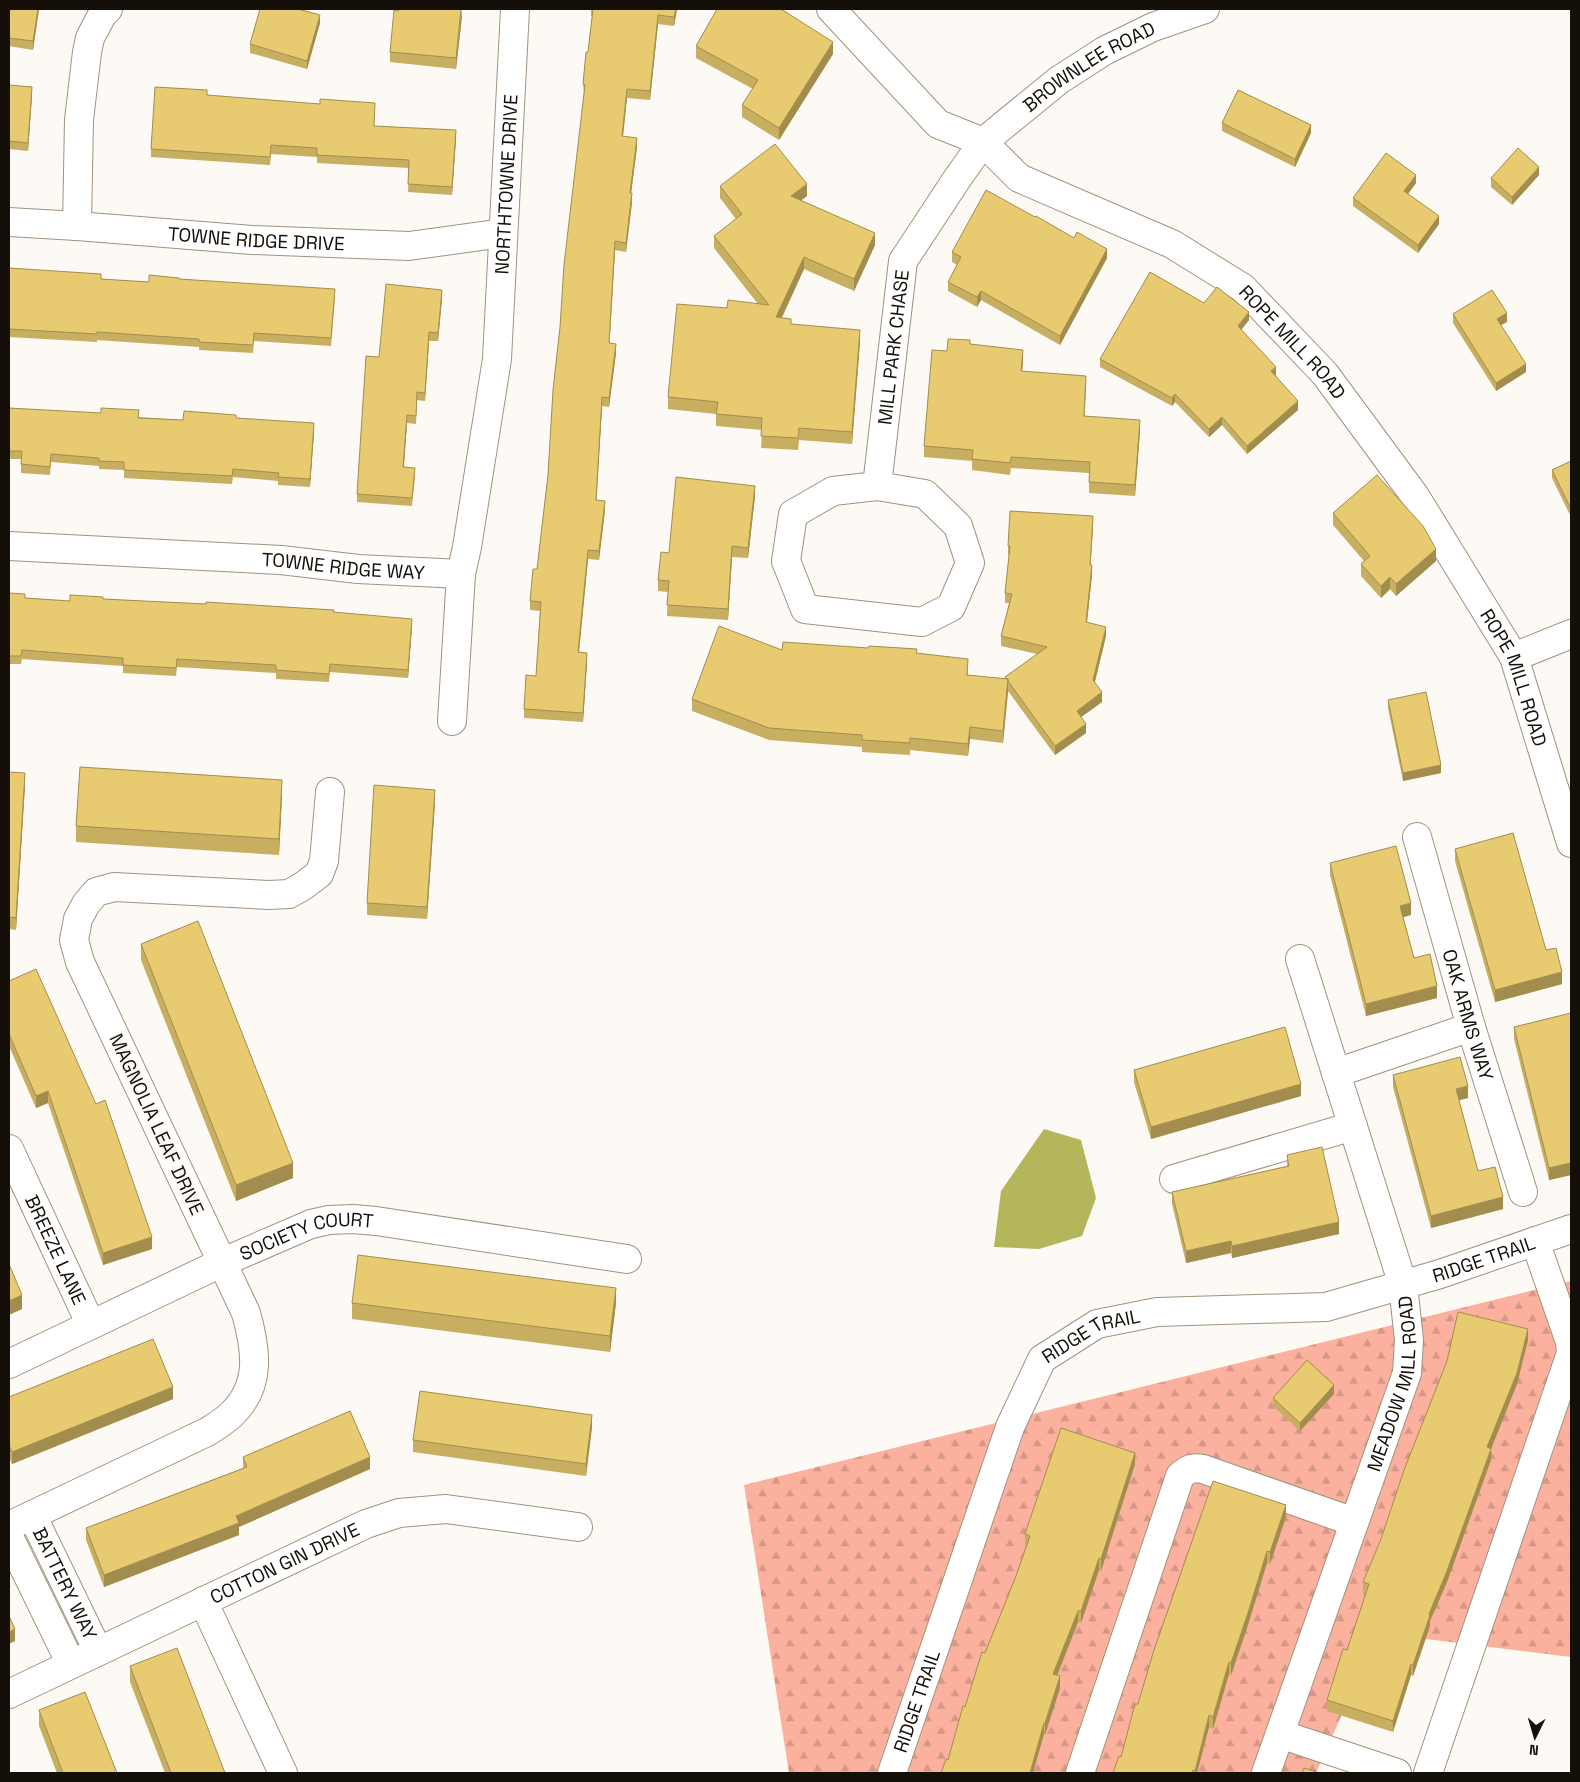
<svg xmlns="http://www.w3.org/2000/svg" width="1580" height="1782" font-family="'Space Grotesk',sans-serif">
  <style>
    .forest { fill: url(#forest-firs) }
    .water { fill: #b4b65b }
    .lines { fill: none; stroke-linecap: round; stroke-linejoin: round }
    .minor-casing { stroke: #a19280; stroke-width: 30 }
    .minor { stroke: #fff; stroke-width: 28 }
    .wall { fill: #c8ae61 }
    .shaded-wall { fill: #a28d4f }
    .building { fill: #e8ca71; stroke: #a28d4f }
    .labels { text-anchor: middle; stroke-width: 4.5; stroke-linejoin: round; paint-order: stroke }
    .street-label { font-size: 19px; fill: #140f08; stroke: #fdf9f5 }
  </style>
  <defs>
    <pattern id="forest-firs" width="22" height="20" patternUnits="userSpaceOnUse" patternTransform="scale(1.25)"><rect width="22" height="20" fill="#fbb19e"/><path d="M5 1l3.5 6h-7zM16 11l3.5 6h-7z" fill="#d69787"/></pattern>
  </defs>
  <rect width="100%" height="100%" fill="#fdf9f5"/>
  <!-- forest -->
  <path class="forest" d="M1571 1281V1657L1378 1633 1316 1773H789L744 1485Z"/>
  <!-- water -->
  <path class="water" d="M1044 1129 1081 1140 1096 1198 1082 1236 1039 1249 994 1247 1001 1191Z"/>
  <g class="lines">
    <defs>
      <g id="minor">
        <path id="s1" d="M831 9 938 124 983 142 1019 178 1172 244 1243 288 1325 374 1415 496 1514 657 1571 843"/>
        <path id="s2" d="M9 222 77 226 252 240 409 246 503 233"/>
        <path d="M77 226 79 120 87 52 90 38 102 15 108 9"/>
        <path id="s3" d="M877 486 925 494 958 526 970 563 951 607 922 622 805 609 786 561 793 514 833 491 877 486 903 261 957 179 983 142 1059 80 1104 51 1153 27 1205 9"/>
        <path id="s4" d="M9 546 281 560 358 569 461 574 467 547 497 359 515 9"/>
        <path d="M1514 657 1571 634"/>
        <path d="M452 721 461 574"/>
        <path id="s5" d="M1417 837 1471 1027 1523 1192"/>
        <path d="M1336 1073 1471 1027"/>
        <path id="s6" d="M9 1149 91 1325"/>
        <path d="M1174 1179 1353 1126"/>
        <path id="s7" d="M9 1364 223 1262 311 1224 329 1220 353 1219 376 1221 627 1259"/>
        <path id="s8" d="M32 1515 98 1651"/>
        <path d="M9 1526 207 1432C215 1427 225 1421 232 1414 262 1385 256 1349 246 1313L80 962 74 940 78 919 86 904 96 892 114 887 269 895 289 894 303 886 319 874 324 861 330 792"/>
        <path d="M9 1537 71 1664"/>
        <path d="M203 1601 283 1773"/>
        <path id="s9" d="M9 1694 366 1524 399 1513 446 1509 578 1527"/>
        <path d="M1280 1734 1397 1773"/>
        <path id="s10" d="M892 1773 1010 1427 1042 1359 1097 1324 1157 1312 1326 1307 1440 1274 1571 1229"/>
        <path d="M1080 1773 1180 1476C1188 1469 1192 1467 1203 1469L1354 1522"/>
        <path id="s11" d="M1266 1773 1407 1373 1409 1340 1403 1285 1300 959"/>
        <path d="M1428 1773 1571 1353 1570 1342 1535 1241"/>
      </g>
    </defs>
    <!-- minor casing -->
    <use href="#minor" class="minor-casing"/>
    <!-- minor -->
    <use href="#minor" class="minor"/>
  </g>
  <!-- wall -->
  <g class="wall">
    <path d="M9 9H39L33 50 9 46Z"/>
    <path d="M591 9H677L674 26 658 24 650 100 627 98 623 136 637 147 631 193 632 202 626 252 615 250 609 343 616 353 609 407 602 406 596 500 605 510 599 560 588 559 579 652 587 662 583 722 524 718V709L536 676 540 611 530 610V601L537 569 548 475 560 327 584 94 583 84 588 52 592 16H591Z"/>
    <path d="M783 9V10L833 54 779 140 742 117V105L753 89 696 58V46Z"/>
    <path d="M462 16 456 69 390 62V52Z"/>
    <path d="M320 23 307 69 250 53V44Z"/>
    <path d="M9 85 32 95 28 151 9 149Z"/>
    <path d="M207 95 375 111 374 126 456 138 452 195 408 192 409 168 317 163V157L271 154 270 165 151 157V149Z"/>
    <path d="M1222 123 1311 133 1295 167 1222 131Z"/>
    <path d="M1539 175 1512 205 1491 187V178Z"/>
    <path d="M1416 183 1408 194 1439 224 1418 253 1353 206V198Z"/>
    <path d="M720 186 807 196 801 200 875 245 854 291 804 269 782 318 791 324 860 342 852 444 799 440 798 450 761 448 762 430 716 426V414L668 409V397L727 308 758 304 714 248V236L736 219 720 198Z"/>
    <path d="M952 252 1107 258 1060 345 981 300 977 307 948 291V282L957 265 952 262Z"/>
    <path d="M9 268 101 279 149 282 179 279 335 297 331 346 254 341 253 353 199 350V347L97 340V342L9 337Z"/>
    <path d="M442 298 438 341H429L425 401 417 400 416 424 407 423 404 467 415 476 412 506 357 502V494L379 357Z"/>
    <path d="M1204 303 1249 320 1241 330 1276 375 1298 410 1247 454 1222 425 1209 437 1175 402 1172 406 1100 367V359Z"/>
    <path d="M1453 314 1507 322 1501 325 1526 372 1496 391 1453 323Z"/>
    <path d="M970 344 1023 361 1022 371 1086 387 1084 416 1140 431 1135 496 1089 493V473L1011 468 1010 475 972 470V461L924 457V446L947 351Z"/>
    <path d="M9 408 183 420 236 418 314 431 310 487 278 485V481L233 477 232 484 124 478V470L99 469V466L51 462 50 475 21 473V459H9Z"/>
    <path d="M1571 461V517L1552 478V470Z"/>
    <path d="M755 496 748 558 732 557 728 620 667 616 668 592 658 591V580L669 553Z"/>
    <path d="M1333 513 1436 561 1396 596 1390 589 1381 598 1361 576V564L1364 561 1333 525Z"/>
    <path d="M1093 526 1090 565 1092 575 1087 622 1106 636 1095 682 1102 702 1081 717 1086 733 1055 755 1008 691 1003 743 970 739 968 756 910 750V755L862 752V747L769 740 692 711V699L782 650 917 653 968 671V675L1005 679V677L1037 654 1001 646V636L1009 603H1005V593L1009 555H1008V546Z"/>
    <path d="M9 593 25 598 70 601 103 599 333 612 412 627 408 678 330 672 329 682 276 679V673L177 667 176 676 123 673V666L22 659 21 664H9Z"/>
    <path d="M1388 700 1441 773 1403 781 1388 708Z"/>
    <path d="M9 772 25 785 16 930 9 929Z"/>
    <path d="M282 795 279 855 76 842V826Z"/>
    <path d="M435 802 427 919 367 915V903Z"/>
    <path d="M1455 849 1546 950 1562 984 1495 1002 1455 861Z"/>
    <path d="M1330 863 1411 915 1403 917 1414 958 1437 998 1366 1016 1330 875Z"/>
    <path d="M141 944 293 1178 236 1201 141 960Z"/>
    <path d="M9 981 152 1249 103 1265 48 1103 36 1108 9 1046Z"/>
    <path d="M1571 1013V1175L1549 1180 1514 1039V1027Z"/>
    <path d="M1134 1070 1301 1096 1151 1139 1134 1082Z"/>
    <path d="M1393 1075 1468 1098 1459 1100 1478 1171 1503 1209 1431 1228 1393 1087Z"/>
    <path d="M1287 1155 1339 1234 1232 1258 1231 1253 1186 1263 1172 1204V1192L1287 1166Z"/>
    <path d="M352 1303H616L610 1352 352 1319Z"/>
    <path d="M1528 1340 1517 1384 1491 1449V1460L1447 1582 1430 1621V1626L1413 1676 1411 1675 1393 1732 1327 1711V1700L1347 1650 1366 1594 1363 1593V1582Z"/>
    <path d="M1334 1394 1300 1431 1273 1406V1398Z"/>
    <path d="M9 1397 173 1399 12 1464 9 1457Z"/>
    <path d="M592 1427 586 1476 413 1452V1440Z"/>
    <path d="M243 1457 370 1469 239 1527V1535L104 1587 86 1540V1528L243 1468Z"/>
    <path d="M1135 1464 1101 1571 1099 1570 1081 1623 1078 1622 1057 1675 1060 1688 1045 1735 1044 1734 948 1760 965 1707 985 1653 1016 1576 1026 1546H1025V1534Z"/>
    <path d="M1286 1517 1270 1564 1267 1563 1247 1628 1231 1675 1229 1674 1213 1729 1209 1727 1197 1773H1113L1121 1757 1138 1704Z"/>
    <path d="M130 1666 225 1773H165L130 1682Z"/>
    <path d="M39 1710 117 1773H57L39 1726Z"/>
  </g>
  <!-- shaded-wall -->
  <g class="shaded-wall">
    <path d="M38 9H39L33 50V41Z"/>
    <path d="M462 9V16L456 69V58Z"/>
    <path d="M676 9H677L674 26V17Z"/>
    <path d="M320 15V23L307 69V61Z"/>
    <path d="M658 15V24L650 100V91Z"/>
    <path d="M833 42V54L779 140V128Z"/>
    <path d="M32 87V95L28 151V143Z"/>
    <path d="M627 89V98L622 145V136Z"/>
    <path d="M1311 125V133L1295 167V159Z"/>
    <path d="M456 130V138L452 195V187Z"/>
    <path d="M637 138V147L630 202V193Z"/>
    <path d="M1539 167V175L1512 205V197Z"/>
    <path d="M1416 175V183L1404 199V191Z"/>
    <path d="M807 184V196L791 208V196Z"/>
    <path d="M632 193V202L626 252V243Z"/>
    <path d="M1439 216V224L1418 253V245Z"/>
    <path d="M875 233V245L854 291V279Z"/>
    <path d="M615 241V250L609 352V343Z"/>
    <path d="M1107 249V258L1060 345V336Z"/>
    <path d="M804 257V269L776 329V317Z"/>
    <path d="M442 290V298L438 341V333Z"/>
    <path d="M981 291V300L977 307V297Z"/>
    <path d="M1249 312V320L1238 334V326Z"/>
    <path d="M1507 313V322L1497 327V319Z"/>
    <path d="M860 330V342L852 444V432Z"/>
    <path d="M429 332V341L425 401V393Z"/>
    <path d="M616 344V353L609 407V398Z"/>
    <path d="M1023 350V361L1021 383V371Z"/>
    <path d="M1526 364V372L1496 391V383Z"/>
    <path d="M1276 367V375L1271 379V371Z"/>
    <path d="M1086 376V387L1084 427V416Z"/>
    <path d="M1175 394V402L1172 406V398Z"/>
    <path d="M602 397V406L596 509V500Z"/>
    <path d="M1298 401V410L1247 454V446Z"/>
    <path d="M407 415V423L403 475V467Z"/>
    <path d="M1222 417V425L1209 437V429Z"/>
    <path d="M1140 420V431L1135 496V485Z"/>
    <path d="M314 423V431L310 487V479Z"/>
    <path d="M755 486V496L748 558V548Z"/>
    <path d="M605 501V510L599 560V551Z"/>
    <path d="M1093 516V526L1090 575V565Z"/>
    <path d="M732 546V557L728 620V609Z"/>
    <path d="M1436 549V561L1396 596V584Z"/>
    <path d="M588 550V559L578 661V652Z"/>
    <path d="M1092 565V575L1086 631V622Z"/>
    <path d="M1390 577V589L1381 598V586Z"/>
    <path d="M412 619V627L408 678V670Z"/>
    <path d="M1106 627V636L1093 689V680Z"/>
    <path d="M587 653V662L583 722V713Z"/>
    <path d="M1008 679V691L1003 743V731Z"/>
    <path d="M1102 692V702L1077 720V711Z"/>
    <path d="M1086 724V733L1055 755V746Z"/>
    <path d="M970 727V739L968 756V744Z"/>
    <path d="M1441 765V773L1403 781V773Z"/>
    <path d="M25 773V785L16 930V918Z"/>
    <path d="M282 780V795L279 855V839Z"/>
    <path d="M435 790V802L427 919V907Z"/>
    <path d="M1411 903V915L1400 918V906Z"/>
    <path d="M1562 972V984L1495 1002V990Z"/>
    <path d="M1437 986V998L1366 1016V1004Z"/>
    <path d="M1301 1084V1096L1151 1139V1127Z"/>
    <path d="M1468 1086V1098L1456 1101V1089Z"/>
    <path d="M48 1091V1103L36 1108V1096Z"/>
    <path d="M293 1163V1178L236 1201V1185Z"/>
    <path d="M1571 1163V1175L1549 1180V1168Z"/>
    <path d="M1503 1197V1209L1431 1228V1216Z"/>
    <path d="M1339 1222V1234L1232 1258V1246Z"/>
    <path d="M152 1237V1249L103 1265V1253Z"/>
    <path d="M1231 1241V1253L1186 1263V1251Z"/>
    <path d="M616 1288V1303L610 1352V1336Z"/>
    <path d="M22 1295V1309L9 1315V1301Z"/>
    <path d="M1528 1329V1340L1517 1384 1491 1449V1460L1447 1582 1430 1621V1626L1413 1676V1665L1429 1614Z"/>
    <path d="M1334 1385V1394L1300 1431V1423Z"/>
    <path d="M173 1387V1399L12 1464V1452Z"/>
    <path d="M592 1415V1427L586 1476V1464Z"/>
    <path d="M1135 1453V1464L1101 1571V1559Z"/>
    <path d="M370 1457V1469L239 1527V1535L104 1587V1575Z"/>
    <path d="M1286 1505V1517L1270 1564V1552Z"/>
    <path d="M1267 1551V1563L1247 1628 1231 1675V1663Z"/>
    <path d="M1099 1558V1570L1081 1623V1611Z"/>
    <path d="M1078 1611V1622L1053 1686V1674Z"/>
    <path d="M15 1629V1641L9 1644V1632Z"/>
    <path d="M1229 1662V1674L1213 1729V1717Z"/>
    <path d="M1411 1664V1675L1393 1732V1721Z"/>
    <path d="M1060 1676V1688L1045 1735V1723Z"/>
    <path d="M1209 1715V1727L1197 1773H1195Z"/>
    <path d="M1044 1723V1734L1033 1773H1030Z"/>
  </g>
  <!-- building -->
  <g class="building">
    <path d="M9 9H38L33 41 9 38Z"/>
    <path d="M260 9H298L320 15 307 61 250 44Z"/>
    <path d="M399 9H461L456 58 390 52 394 10 398 11Z"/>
    <path d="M593 9H676L674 17 658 15 650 91 627 89 622 136 637 138 630 193H632L626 243 615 241 609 343 616 344 609 398 602 397 596 500 605 501 599 551 588 550 578 652 587 653 583 713 524 709 526 675 536 676 541 602 530 601 533 569H537L548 475 553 390 560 327 564 265 585 85 583 84 586 52H588Z"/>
    <path d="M717 9H781L833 42 779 128 742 105 758 80 696 46Z"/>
    <path d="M9 85 32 87 28 143 9 141Z"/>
    <path d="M155 87 207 90V95L320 104V99L375 103 374 126 456 130 452 187 408 184 409 160 317 155V148L271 145 270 157 151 149Z"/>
    <path d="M1238 90 1311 125 1295 159 1222 123Z"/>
    <path d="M775 144 807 184 791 196 875 233 854 279 804 257 776 317 791 319V324L860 330 852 432 799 428 798 438 761 436 762 418 716 414 718 402 668 397 677 304 727 308 728 300 769 305 714 236 742 214 720 186Z"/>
    <path d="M1518 148 1539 167 1512 197 1491 178Z"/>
    <path d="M1386 153 1416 175 1404 191 1439 216 1418 245 1353 198Z"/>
    <path d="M986 190 1035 217 1036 216 1074 238 1077 232 1107 249 1060 336 981 291 977 297 948 282 961 257 952 252Z"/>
    <path d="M9 268 101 274V279L149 282V275L179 278V279L335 289 331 338 254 333 253 345 199 342V339L97 332V334L9 329Z"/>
    <path d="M1150 272 1204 303 1217 287 1249 312 1238 326 1276 367 1271 371 1298 401 1247 446 1222 417 1209 429 1175 394 1172 398 1100 359Z"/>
    <path d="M386 284 442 290 438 333 429 332 425 393 417 392 416 416 407 415 403 467 415 468 412 498 357 494 366 356 379 357Z"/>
    <path d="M1492 290 1507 313 1497 319 1526 364 1496 383 1453 314Z"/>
    <path d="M948 339 970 340V344L1023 350 1021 371 1086 376 1084 416 1140 420 1135 485 1089 482 1090 462 1011 457 1010 463 972 459 973 450 924 446 932 350 947 351Z"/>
    <path d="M9 408 101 413V408L139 410 138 418 183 420 184 411 236 415V418L314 423 310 479 278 477 279 473 233 469 232 476 124 470V462L99 461V458L51 454 50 467 21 464 22 451H9Z"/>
    <path d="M1571 461V509L1552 470Z"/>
    <path d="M1377 475 1423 526 1436 549 1396 584 1390 577 1381 586 1361 564 1370 556 1333 513Z"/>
    <path d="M676 477 755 486 748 548 732 546 728 609 667 605 669 581 658 580 661 552 669 553Z"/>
    <path d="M1010 511 1093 516 1090 565H1092L1086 622 1106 627 1093 680 1102 692 1077 711 1086 724 1055 746 1008 681V679H1007L1005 677 1047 647 1001 636 1012 594 1005 593 1010 546H1008Z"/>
    <path d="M9 593 25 594V598L70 601V595L103 597V599L206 604V602L285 607 334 610 333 612 412 619 408 670 330 664 329 674 276 670V665L177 659 176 668 123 665V658L22 650 21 656H9Z"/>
    <path d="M719 626 782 650 783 642 868 648 869 646 917 649 916 653 968 659 967 675 1008 679 1003 731 970 727 968 744 910 738V743L862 740V735L769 728 692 699Z"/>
    <path d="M1426 692 1441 765 1403 773 1388 700Z"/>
    <path d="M80 767 282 780 279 839 76 826Z"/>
    <path d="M9 772 25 773 16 918 9 917Z"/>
    <path d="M374 785 435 790 427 907 367 903Z"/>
    <path d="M1513 833 1546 950 1556 948 1562 972 1495 990 1455 849Z"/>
    <path d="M1396 846 1411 903 1400 906 1414 958 1430 954 1437 986 1366 1004 1330 863Z"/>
    <path d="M198 921 293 1163 236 1185 141 944Z"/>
    <path d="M36 969 96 1104 105 1100 152 1237 103 1253 48 1091 36 1096 9 1034V981Z"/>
    <path d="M1571 1013V1163L1549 1168 1514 1027Z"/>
    <path d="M1285 1027 1301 1084 1151 1127 1134 1070Z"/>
    <path d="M1460 1057 1468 1086 1456 1089 1478 1171 1495 1167 1503 1197 1431 1216 1393 1075Z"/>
    <path d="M1322 1147 1339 1222 1232 1246 1231 1241 1186 1251 1172 1192 1289 1166 1287 1155Z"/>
    <path d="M358 1255 616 1288 610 1336 352 1303Z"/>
    <path d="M9 1264 22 1295 9 1301Z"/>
    <path d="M1458 1312 1528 1329 1517 1373 1487 1447 1491 1449 1447 1571 1429 1614 1430 1615 1413 1665 1411 1664 1393 1721 1327 1700 1343 1649 1347 1650 1369 1584 1363 1582 1381 1539 1404 1470 1447 1361Z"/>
    <path d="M153 1339 173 1387 12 1452 9 1445V1397Z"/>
    <path d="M1307 1360 1334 1385 1300 1423 1273 1398Z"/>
    <path d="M420 1391 592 1415 586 1464 413 1440Z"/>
    <path d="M350 1411 370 1457 236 1516 239 1523 104 1575 86 1528 247 1467 243 1457Z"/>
    <path d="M1061 1428 1135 1453 1101 1559 1099 1558 1081 1611H1078L1053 1674 1060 1676 1045 1723H1044L1030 1773H941L946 1759 948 1760 963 1706 965 1707 982 1652 985 1653 1016 1576 1030 1536 1025 1534Z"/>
    <path d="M1213 1481 1286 1505 1270 1552 1267 1551 1247 1616 1231 1663 1229 1662 1213 1717 1209 1715 1195 1771 1193 1770 1192 1773H1113L1119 1756 1121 1757 1135 1704H1138L1153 1653Z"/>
    <path d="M9 1616 15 1629 9 1632Z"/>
    <path d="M177 1648 225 1773H171L130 1666Z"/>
    <path d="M85 1692 117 1773H63L39 1710Z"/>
    <path d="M1304 1768 1320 1773H1302Z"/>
  </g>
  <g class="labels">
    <!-- street labels -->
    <g class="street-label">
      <text dy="7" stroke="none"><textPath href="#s3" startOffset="1022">BROWNLEE ROAD</textPath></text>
      <text dy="7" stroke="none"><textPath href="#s4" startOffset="846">NORTHTOWNE DRIVE</textPath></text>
      <text dy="7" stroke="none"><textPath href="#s2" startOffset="248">TOWNE RIDGE DRIVE</textPath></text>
      <text dy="7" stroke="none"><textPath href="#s1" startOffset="580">ROPE MILL ROAD</textPath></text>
      <text dy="7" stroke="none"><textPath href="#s3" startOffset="661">MILL PARK CHASE</textPath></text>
      <text dy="7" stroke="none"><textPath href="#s4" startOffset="335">TOWNE RIDGE WAY</textPath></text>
      <text dy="7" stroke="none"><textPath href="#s1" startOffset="985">ROPE MILL ROAD</textPath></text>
      <text dy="7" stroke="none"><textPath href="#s5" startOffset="185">OAK ARMS WAY</textPath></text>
      <text transform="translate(157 1124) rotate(65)" y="7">MAGNOLIA LEAF DRIVE</text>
      <text dy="7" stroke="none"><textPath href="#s7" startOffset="326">SOCIETY COURT</textPath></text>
      <text dy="7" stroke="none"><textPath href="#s6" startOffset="111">BREEZE LANE</textPath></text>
      <text dy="7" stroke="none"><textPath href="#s10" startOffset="901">RIDGE TRAIL</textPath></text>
      <text dy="7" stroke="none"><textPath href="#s10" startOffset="496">RIDGE TRAIL</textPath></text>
      <text dy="7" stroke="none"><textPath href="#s11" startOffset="411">MEADOW MILL ROAD</textPath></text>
      <text dy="7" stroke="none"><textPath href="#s9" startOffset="305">COTTON GIN DRIVE</textPath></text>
      <text dy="7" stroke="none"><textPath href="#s8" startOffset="76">BATTERY WAY</textPath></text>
      <text dy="7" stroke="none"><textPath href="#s10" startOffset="76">RIDGE TRAIL</textPath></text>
    </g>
  </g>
  <!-- border -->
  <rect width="1580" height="1782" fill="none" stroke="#140f08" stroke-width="20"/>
  <!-- north arrow -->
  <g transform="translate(1535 1737) rotate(185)" stroke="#fdf9f5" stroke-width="4" paint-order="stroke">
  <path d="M0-4L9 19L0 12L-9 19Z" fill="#140f08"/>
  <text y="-8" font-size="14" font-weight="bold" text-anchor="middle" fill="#140f08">N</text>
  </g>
</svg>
